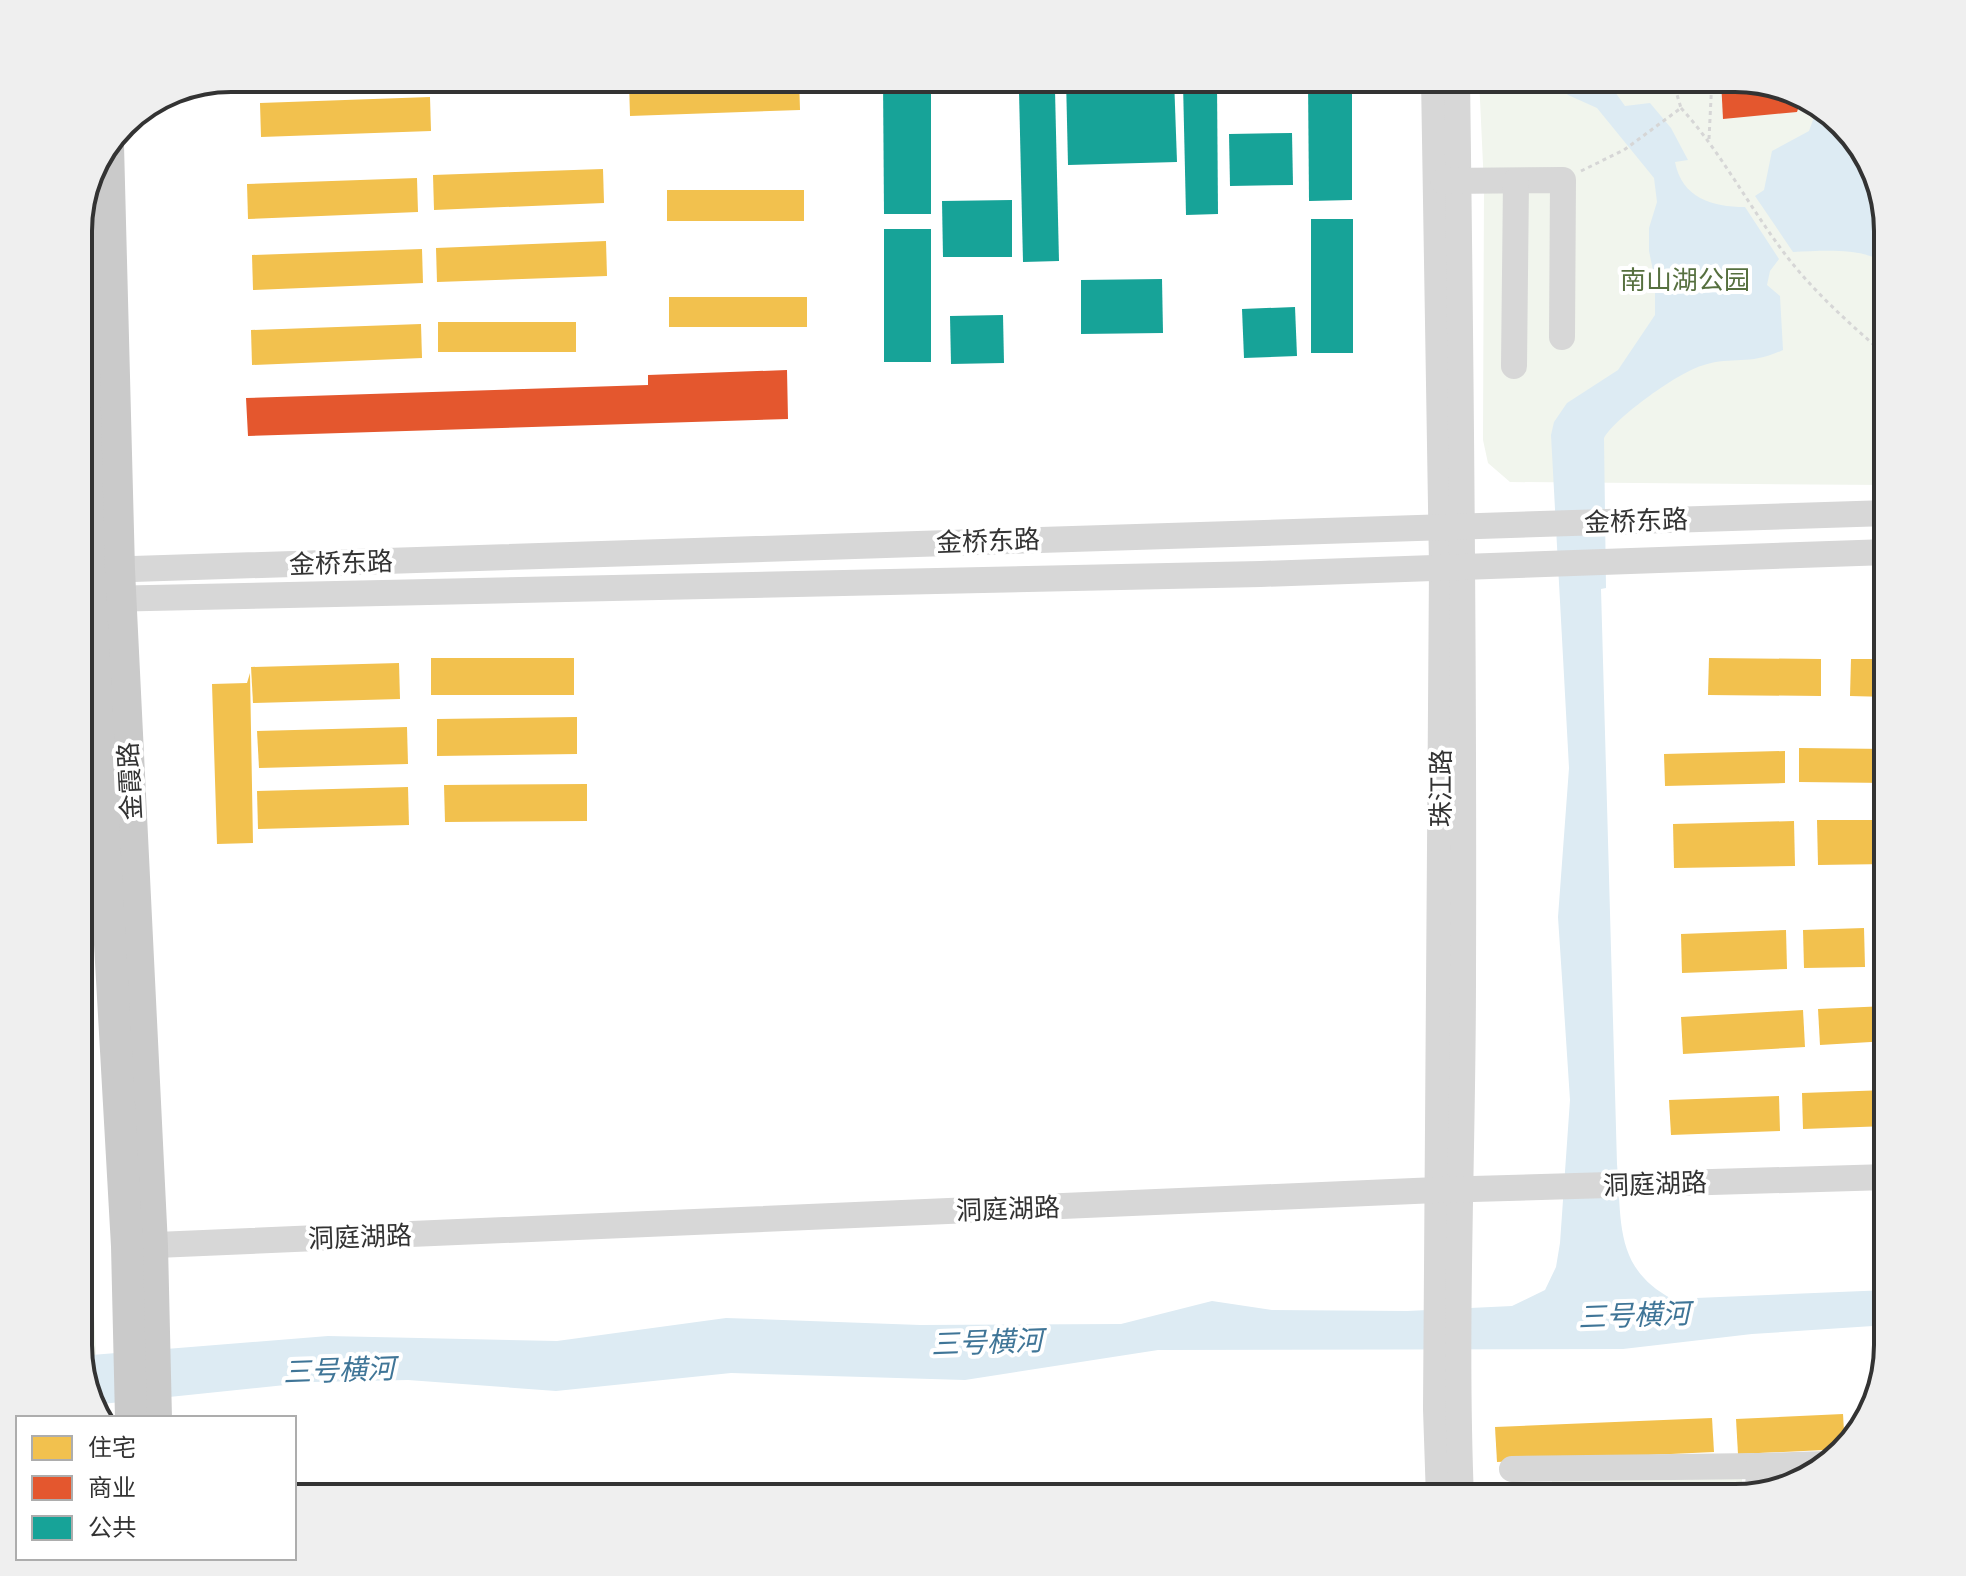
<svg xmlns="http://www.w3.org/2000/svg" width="1966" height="1576" font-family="Cabin,'Noto Sans SC',sans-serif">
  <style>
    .green { fill: #f1f5ed }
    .water { fill: #ddebf3 }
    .homes { fill: #f2c14e }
    .shops { fill: #e4572e }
    .public { fill: #17a398 }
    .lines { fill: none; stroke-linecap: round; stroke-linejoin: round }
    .path { stroke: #d6d6d6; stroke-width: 3; stroke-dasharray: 4 4; stroke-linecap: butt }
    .minor { stroke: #d7d7d7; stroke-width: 26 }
    .major { stroke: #cacaca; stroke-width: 32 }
    .labels { text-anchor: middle; stroke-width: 8; stroke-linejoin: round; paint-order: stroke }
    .park-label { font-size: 26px; fill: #56703f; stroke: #fff }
    .street-label { font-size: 26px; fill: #333; stroke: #fff }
    .water-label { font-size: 28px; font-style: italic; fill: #3f7597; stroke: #fff }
    .rim { fill: none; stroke: #333; stroke-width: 4 }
  </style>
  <rect width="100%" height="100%" fill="#fff"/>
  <!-- green -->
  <g class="green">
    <path d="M1479 78H1735L1835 116 1872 164 1888 231V485L1510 482 1488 463 1483 440 1484 186Z"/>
    <path d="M78 974 96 1355 79 1356 78 1354Z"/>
    <path d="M1552 1470 1742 1471V1496L1552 1498Z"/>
  </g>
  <!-- water -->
  <g class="water">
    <path d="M1551 78H1605L1625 106 1650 103 1671 128 1688 160 1675 162C1682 198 1712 207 1745 207L1779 259 1770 271 1767 285 1780 296 1783 350C1749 366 1734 356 1704 365 1680 371 1616 417 1604 438L1606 588 1601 589 1617 1164C1622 1222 1614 1268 1672 1299L1888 1290V1325L1752 1334 1623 1349 1158 1350 965 1380 731 1373 556 1391 408 1380 314 1382 92 1405 79 1356 328 1336 557 1341 726 1318 920 1325 1121 1324 1212 1301 1272 1310 1407 1311 1512 1306 1545 1290 1556 1267 1560 1243 1570 1100 1558 917 1569 768 1551 435 1554 422 1567 403 1618 370 1655 315V280L1649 251V228L1657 202 1654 178 1597 108 1568 95Z"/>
    <path d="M1817 109C1875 130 1888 209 1888 264 1861 247 1824 251 1793 252L1755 196 1764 190 1772 151 1809 131Z"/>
  </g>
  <!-- homes -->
  <g class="homes">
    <path d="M735 78H799L800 110 630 116 629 82Z"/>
    <path d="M430 97 431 131 261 137 260 103Z"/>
    <path d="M603 169 604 203 434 210 433 175Z"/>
    <path d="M417 178 418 212 248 219 247 184Z"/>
    <rect x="667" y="190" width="137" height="31"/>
    <path d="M606 241 607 276 437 282 436 248Z"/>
    <path d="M422 249 423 283 253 290 252 255Z"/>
    <rect x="669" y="297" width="138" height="30"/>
    <rect x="438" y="322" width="138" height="30"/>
    <path d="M421 324 422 358 252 365 251 330Z"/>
    <rect x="431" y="658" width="143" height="37"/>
    <path d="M1709 658 1821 659V696L1708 695Z"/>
    <path d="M1851 659H1888V697L1850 696Z"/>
    <path d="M399 663 400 699 253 703 251 667Z"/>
    <path d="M250 673 253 843 217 844 212 684 247 683Z"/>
    <path d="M577 717V754L437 756V719Z"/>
    <path d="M407 727 408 764 259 768 257 731Z"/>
    <path d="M1799 748 1888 749V783L1799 782Z"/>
    <path d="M1785 751V783L1665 786 1664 754Z"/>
    <path d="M587 784V821L445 822 444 785Z"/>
    <path d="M408 787 409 825 258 829 257 791Z"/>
    <path d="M1817 820H1888V864L1818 865Z"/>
    <path d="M1794 821 1795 866 1674 868 1673 824Z"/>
    <path d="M1864 928 1865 967 1804 968 1803 930Z"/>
    <path d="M1786 930 1787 969 1682 973 1681 934Z"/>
    <path d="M1887 1006 1888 1041 1820 1045 1818 1009Z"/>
    <path d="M1803 1010 1805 1047 1683 1054 1681 1017Z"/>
    <path d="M1887 1090 1888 1126 1803 1129 1802 1093Z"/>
    <path d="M1779 1096 1780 1131 1671 1135 1669 1100Z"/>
    <path d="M1843 1414 1845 1449 1738 1454 1736 1419Z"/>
    <path d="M1712 1418 1714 1452 1497 1462 1495 1427Z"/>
  </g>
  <!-- shops -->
  <g class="shops">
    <path d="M1615 78H1642L1643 84 1616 85Z"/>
    <path d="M1732 78 1800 103 1797 112 1723 119 1721 80Z"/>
    <path d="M787 370 788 419 248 436 246 398 648 385V375Z"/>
  </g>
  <!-- public -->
  <g class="public">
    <path d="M1066 78H1174L1177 162 1068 165Z"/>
    <path d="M1308 78H1352V200L1309 201Z"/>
    <path d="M883 79H931V214H884Z"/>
    <path d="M1183 83H1217L1218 214 1186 215Z"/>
    <path d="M1055 90 1059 261 1023 262 1019 91Z"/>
    <path d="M1292 133 1293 185 1230 186 1229 134Z"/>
    <path d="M1012 200V257H943L942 201Z"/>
    <rect x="1311" y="219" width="42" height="134"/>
    <rect x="884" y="229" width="47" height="133"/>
    <path d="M1162 279 1163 333 1081 334V280Z"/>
    <path d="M1295 307 1297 356 1244 358 1242 309Z"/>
    <path d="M1003 315 1004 363 951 364 950 316Z"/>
  </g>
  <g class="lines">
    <!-- path -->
    <g class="path">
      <path d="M1681 108C1722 153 1750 209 1788 258 1817 295 1852 326 1888 357"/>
      <path d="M1709 139 1712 78"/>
      <path d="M1581 171 1624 150 1681 108 1672 78"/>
    </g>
    <!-- minor -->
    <g class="minor">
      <path d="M1434 78 1442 567 1436 1409 1439 1498"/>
      <path d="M1457 78C1461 378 1464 677 1463 977 1463 1151 1454 1325 1461 1498"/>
      <path d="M1443 181 1563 180 1562 337"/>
      <path d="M1514 366 1516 181"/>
      <path d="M102 570 1888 513"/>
      <path d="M102 599 1261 574 1888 552"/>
      <path d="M133 1246 1437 1190 1888 1177"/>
      <path d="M1512 1469 1759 1466"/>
      <path d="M1758 1493 1759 1466 1826 1464"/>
    </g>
    <!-- major -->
    <g class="major">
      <path d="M108 145 119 570 152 1246 156 1418"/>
      <path d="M80 216 89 571 127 1246 131 1418"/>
    </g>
  </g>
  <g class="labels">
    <!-- park labels -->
    <g class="park-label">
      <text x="1685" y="289">南山湖公园</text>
    </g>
    <!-- street labels -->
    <g class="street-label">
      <text transform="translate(1636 521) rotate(-2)" y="9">金桥东路</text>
      <text transform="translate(988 541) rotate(-2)" y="9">金桥东路</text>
      <text transform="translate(341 563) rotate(-2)" y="9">金桥东路</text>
      <text transform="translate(130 781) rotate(-93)" y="9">金霞路</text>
      <text transform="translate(1441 788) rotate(-90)" y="9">珠江路</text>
      <text transform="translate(1655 1184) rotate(-2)" y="9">洞庭湖路</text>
      <text transform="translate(1008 1209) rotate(-2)" y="9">洞庭湖路</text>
      <text transform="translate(360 1237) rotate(-2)" y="9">洞庭湖路</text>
    </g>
    <!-- water labels -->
    <g class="water-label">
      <text transform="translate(1634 1315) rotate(-2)" y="10">三号横河</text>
      <text transform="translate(987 1342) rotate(-2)" y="10">三号横河</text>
      <text transform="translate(339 1370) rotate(-2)" y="10">三号横河</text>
    </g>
  </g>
  <!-- crop -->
  <path d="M0 0H1966V1576H0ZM231 92H1735A139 139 0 0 1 1874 231V1345A139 139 0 0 1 1735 1484H231A139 139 0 0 1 92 1345V231A139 139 0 0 1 231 92Z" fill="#efefef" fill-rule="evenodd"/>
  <path class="rim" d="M231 92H1735A139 139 0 0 1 1874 231V1345A139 139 0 0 1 1735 1484H231A139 139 0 0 1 92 1345V231A139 139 0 0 1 231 92Z"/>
  <!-- legend -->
  <rect x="16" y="1416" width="280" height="144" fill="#ffffff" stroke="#adadad" stroke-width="2"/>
  <rect x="32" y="1436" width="40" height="24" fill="#f2c14e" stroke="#adadad" stroke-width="2"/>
  <text x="88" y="1456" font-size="24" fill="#333333">住宅</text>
  <rect x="32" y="1476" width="40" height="24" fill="#e4572e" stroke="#adadad" stroke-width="2"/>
  <text x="88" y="1496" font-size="24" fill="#333333">商业</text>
  <rect x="32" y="1516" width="40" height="24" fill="#17a398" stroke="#adadad" stroke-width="2"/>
  <text x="88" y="1536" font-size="24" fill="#333333">公共</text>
</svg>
